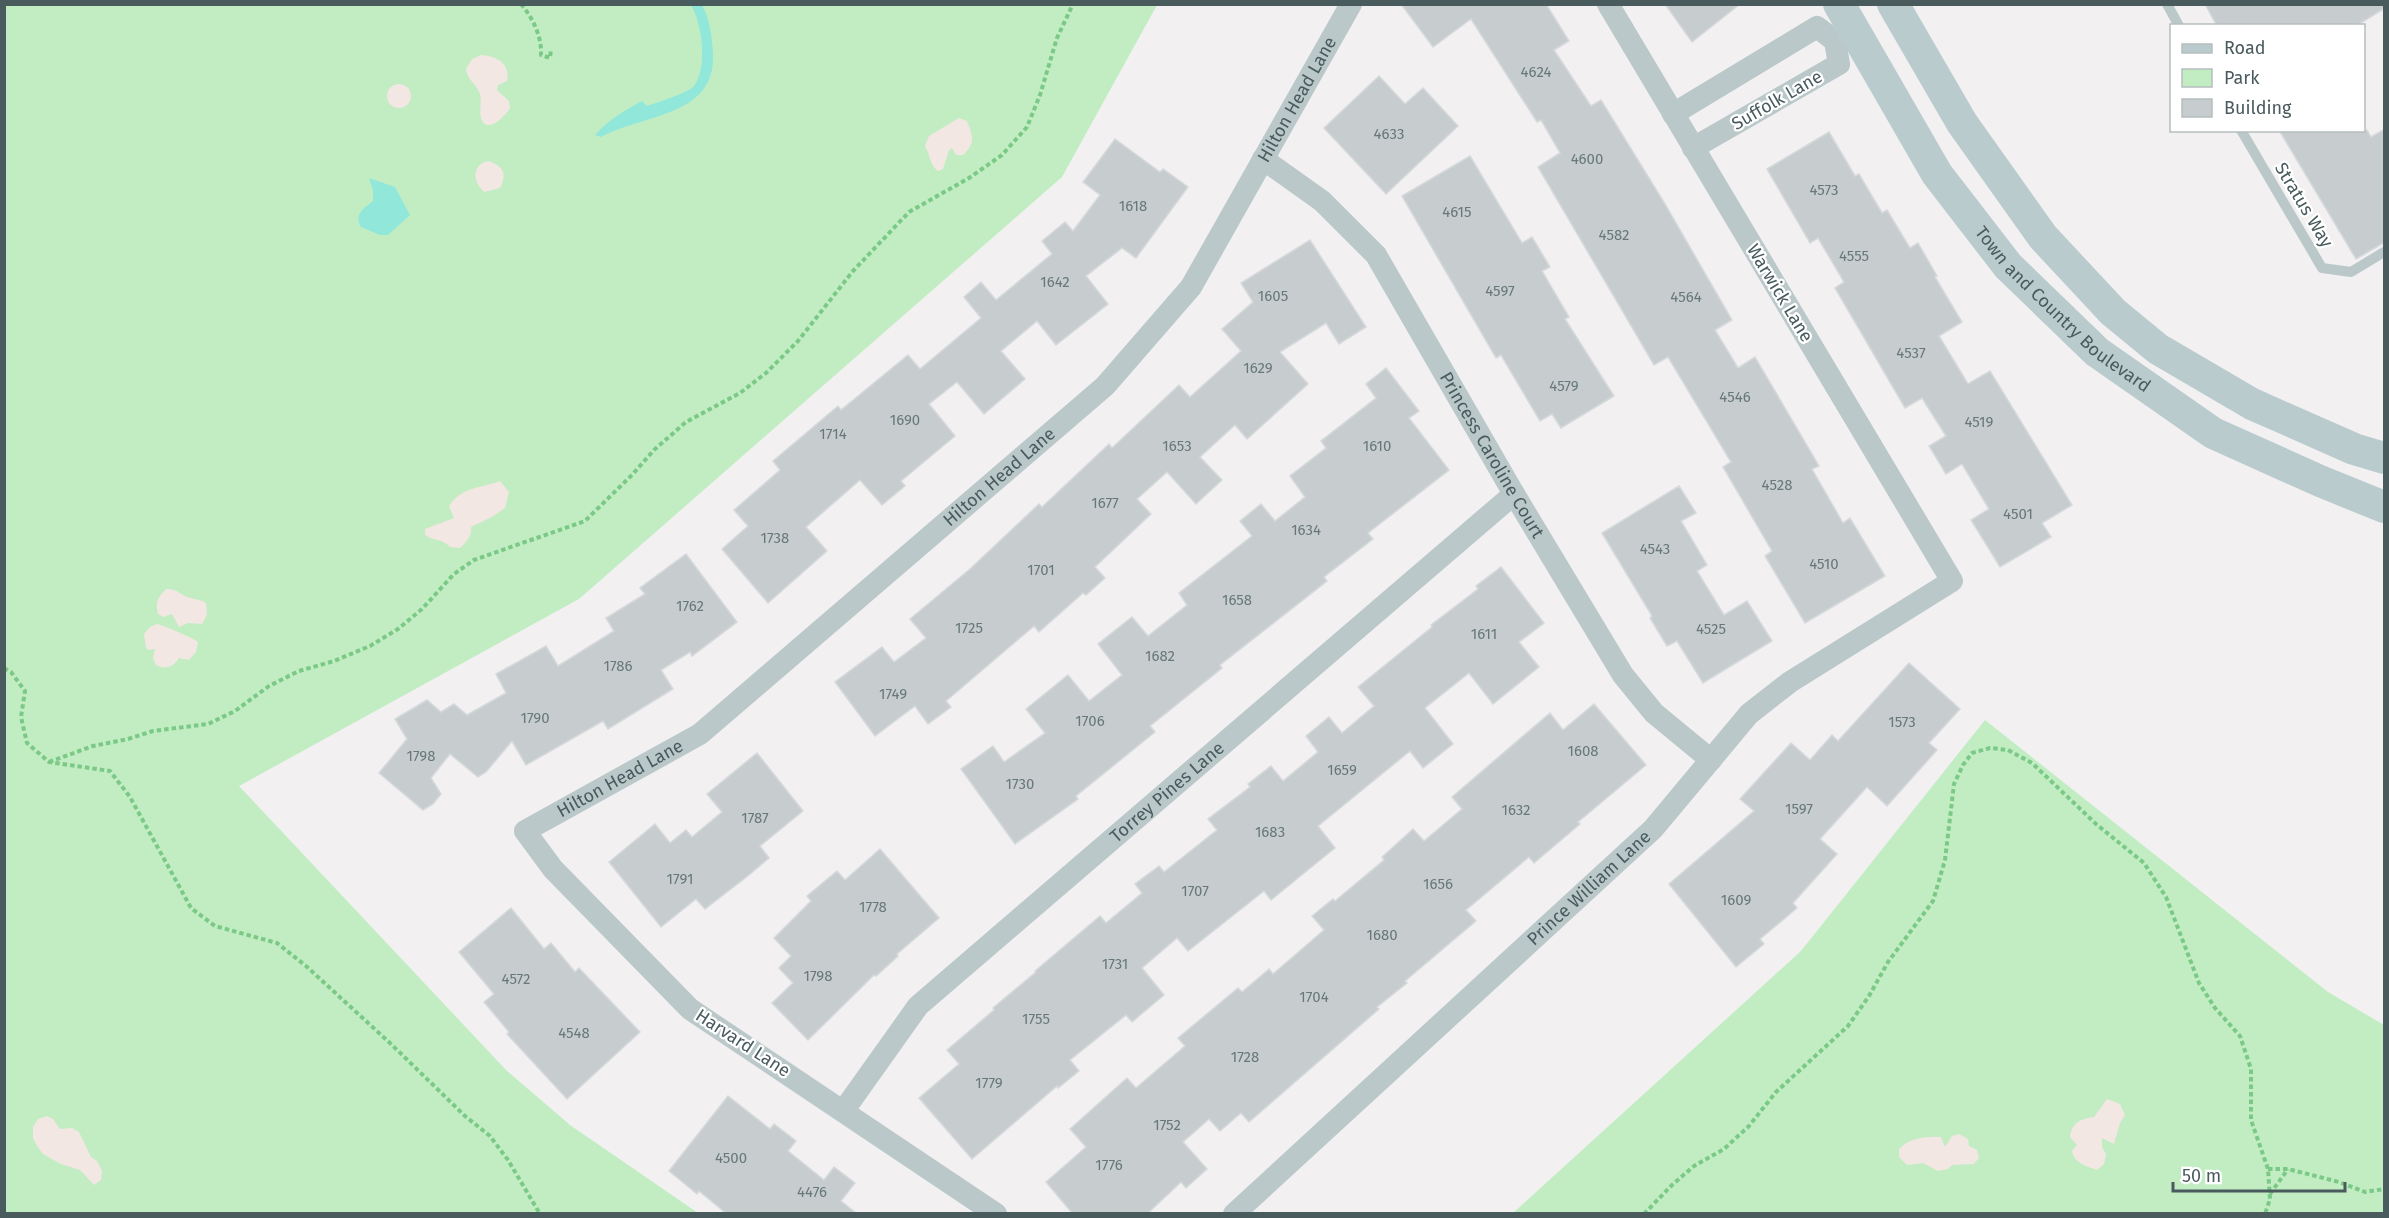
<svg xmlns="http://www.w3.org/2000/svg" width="2389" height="1218" font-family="'Fira Sans',sans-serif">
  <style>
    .green { fill: #c2edc3 }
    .sand { fill: #f2e7e2 }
    .water { fill: #91e7da }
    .building { fill: #c7cdcf; stroke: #d5d9db; stroke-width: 1.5 }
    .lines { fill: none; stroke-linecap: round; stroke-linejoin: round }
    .path { stroke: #7bc986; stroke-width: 4; stroke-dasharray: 4.5 3; stroke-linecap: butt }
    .lane { stroke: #bac8c9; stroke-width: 10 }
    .street { stroke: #bac8c9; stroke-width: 22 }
    .secondary { stroke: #bacbce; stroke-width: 32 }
    .labels { text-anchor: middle; stroke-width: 4.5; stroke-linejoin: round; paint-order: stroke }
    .number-label { font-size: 15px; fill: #68787a }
    .street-label { font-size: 18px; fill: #495b5d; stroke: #fff }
  </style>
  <rect width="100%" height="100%" fill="#f2f0f1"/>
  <!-- green -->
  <g class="green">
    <path d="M5 5H1157L1062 177 579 599 239 786 507 1071 570 1125 698 1213 5 1214Z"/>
    <path d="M1985 720 2328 992 2384 1025V1213L1512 1214 1801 951Z"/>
  </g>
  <!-- sand -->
  <g class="sand">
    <path d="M481 55C496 56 511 63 507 81L498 85 497 90 509 101 510 108C506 115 487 136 481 118 479 110 482 101 480 94 476 83 467 80 466 69L472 59Z"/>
    <circle cx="399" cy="96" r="12"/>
    <path d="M959 118 967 121C973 137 976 143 963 155H956L952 148 949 150 943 169 938 171C930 166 930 154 925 146L929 136Z"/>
    <path d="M488 161C504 166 507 174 500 188L484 192C473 182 471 165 488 161Z"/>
    <path d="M500 481 509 492 505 508 492 517 471 527C472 536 467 541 460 548L450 547C442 538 433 541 425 535V529L454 518 449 506C463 486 479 489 500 481Z"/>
    <path d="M166 589C180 589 180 596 191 598 197 600 199 599 206 603L207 615 202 624 188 623 179 627 172 614 163 617 158 614C155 602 158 597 166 589Z"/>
    <path d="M157 624C163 625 195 639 198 642L196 652 189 660 179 658C173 667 166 670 156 665L153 658 155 649 148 650 146 647 144 634 150 627Z"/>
    <path d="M2107 1099 2120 1104 2125 1115 2120 1123 2114 1144 2102 1138V1147L2106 1154 2104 1164 2097 1170C2086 1166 2074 1163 2072 1151L2077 1145 2070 1137C2072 1122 2081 1119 2094 1117Z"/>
    <path d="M47 1116 53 1119 60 1129 72 1128 79 1132 91 1157 97 1161 102 1171 101 1180 94 1185 80 1170 61 1164 43 1154 37 1146 33 1138V1127L38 1119Z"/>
    <path d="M1959 1134 1968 1139 1969 1146 1977 1150 1979 1158 1974 1164 1952 1165 1948 1169 1938 1171 1923 1163 1907 1165 1899 1157V1149C1909 1138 1927 1136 1941 1137L1945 1147 1952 1136Z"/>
  </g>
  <!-- water -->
  <g class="water">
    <path d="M691 5H702C710 19 712 37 713 54 716 117 643 114 601 137L595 135C607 121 625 110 642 101L647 106C656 103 690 92 694 86 708 68 702 23 691 5Z"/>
    <path d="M369 178 395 187 410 215 388 235H380L361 227C354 214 363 209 373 201V190Z"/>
  </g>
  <!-- building -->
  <g class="building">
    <path d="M1401 4H1546L1569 41 1554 50 1591 106 1601 100 1665 204 1732 320 1715 330 1738 368 1755 357 1819 466 1812 469 1843 523 1850 518 1885 576 1805 623 1765 556 1772 551 1723 467 1731 462 1668 357 1654 365 1538 167 1560 153 1541 120 1537 122 1471 19 1433 47Z"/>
    <path d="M1665 4H1740L1692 42Z"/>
    <path d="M2205 4H2385V8L2356 26H2217Z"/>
    <path d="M1379 76 1405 104 1423 88 1458 126 1386 194 1324 128Z"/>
    <path d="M2385 129V242L2356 259 2279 130H2367L2371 137Z"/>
    <path d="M1829 132 1855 176 1859 174 1882 213 1887 210 1910 248 1918 243 1937 276 1935 277 1962 322 1939 336 1968 384 1990 371 2072 505 2042 523 2051 537 2000 567 1971 520 1989 509 1962 464 1946 474 1929 446 1946 436 1922 398 1905 408 1835 288 1844 282 1818 238 1810 243 1767 169Z"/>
    <path d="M1115 139 1160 172 1163 169 1188 187 1136 258 1122 248 1086 276 1108 304 1056 345 1037 321 1001 351 1025 379 984 414 957 382 929 404 955 436 901 481 905 486 882 505 860 480 806 527 827 551 768 603 722 549 748 526 734 510 780 470 773 461 838 406 841 410 908 355 920 369 981 318 964 297 981 282 996 300 1052 254 1042 241 1065 222 1073 231 1100 195 1083 182Z"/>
    <path d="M1470 156 1522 243 1532 237 1550 267 1542 271 1569 317 1565 319 1614 396 1561 428 1552 414 1540 421 1501 355 1496 358 1402 196Z"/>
    <path d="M1310 240 1366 327 1339 344 1326 323 1280 352 1308 384 1247 439 1235 425 1200 457 1222 480 1196 504 1167 472 1137 499 1151 514 1095 567 1105 578 1086 595 1083 593 1039 632 1034 626 946 701 951 707 928 724 915 706 875 736 835 682 882 647 894 662 926 638 910 619 970 569 1039 504 1042 507 1109 444 1112 448 1179 385 1190 397 1241 351 1222 329 1253 302 1241 283Z"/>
    <path d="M1386 368 1419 411 1409 418 1449 470 1368 533 1373 539 1324 577 1327 581 1220 665 1222 668 1150 726 1155 732 1076 796 1078 799 1015 844 961 769 993 746 1004 762 1045 733 1026 709 1068 675 1089 701 1122 675 1098 644 1132 617 1148 636 1187 605 1179 593 1252 536 1240 521 1261 504 1275 521 1305 497 1290 476 1326 448 1321 441 1376 398 1366 384Z"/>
    <path d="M1679 486 1696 513 1681 521 1707 565 1697 571 1724 615 1747 601 1772 641 1703 683 1677 641 1667 646 1650 618 1652 616 1602 533Z"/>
    <path d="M686 554 737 622 692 656 690 652 661 670 673 689 608 729 603 721 526 765 512 741 486 772 478 777 450 754 431 778 441 794 433 804 423 810 379 773 407 739 395 719 427 700 441 712 454 704 467 715 506 693 496 674 546 646 558 666 614 631 606 618 645 594 640 588Z"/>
    <path d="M1501 567 1544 623 1519 642 1539 667 1493 704 1469 673 1425 708 1453 744 1423 768 1410 751 1318 826 1335 848 1271 900 1264 891 1188 951 1177 938 1142 968 1164 995 1132 1022 1126 1015 1070 1060 1079 1071 1058 1088 1057 1086 972 1159 919 1098 959 1064 947 1050 994 1010 993 1008 1036 972 1035 971 1100 916 1106 923 1142 893 1135 884 1159 866 1164 872 1217 830 1208 819 1250 787 1248 784 1271 766 1283 781 1318 752 1306 736 1329 717 1342 733 1374 706 1358 687 1432 627 1431 625 1478 589 1476 586Z"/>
    <path d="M1909 663 1960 709 1929 743 1937 750 1887 806 1867 787 1820 839 1837 854 1793 903 1797 908 1760 939 1764 944 1736 967 1669 884 1754 811 1740 799 1791 743 1810 760 1832 735 1838 741Z"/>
    <path d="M1594 704 1646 765 1578 822 1580 824 1534 863 1529 857 1466 910 1476 921 1405 981 1407 983 1377 1007 1379 1009 1249 1122 1241 1113 1220 1131 1209 1119 1183 1142 1207 1169 1186 1188 1181 1182 1147 1214H1073L1046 1182 1086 1147 1070 1129 1127 1078 1136 1088 1185 1046 1178 1038 1238 988 1242 992 1269 969 1273 974 1324 930 1312 916 1333 899 1335 901 1384 860 1382 857 1413 829 1424 841 1462 809 1452 797 1550 713 1563 730Z"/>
    <path d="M757 753 803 811 760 846 769 858 749 875 705 909 696 899 661 927 609 862 655 824 670 843 686 830 692 837 722 812 707 794Z"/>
    <path d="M880 849 939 918 897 954 898 956 876 976 874 975 808 1040 772 1003 793 983 779 968 791 956 774 938 811 901 807 896 837 871 845 880Z"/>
    <path d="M511 908 544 949 551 943 575 972 579 968 640 1032 567 1099 507 1034 509 1032 484 1002 494 994 459 952Z"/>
    <path d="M728 1096 770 1129 774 1124 796 1141 788 1151 824 1180 834 1167 855 1183 841 1201 857 1214H727L699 1191 697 1194 669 1171Z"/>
  </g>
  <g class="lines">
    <!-- path -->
    <g class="path">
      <path d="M521 4C533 18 542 37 541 55L550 58 551 49"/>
      <path d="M4 668 11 672 25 691 21 717 27 743 49 762 110 771 130 797 191 908 215 926 277 943 306 966 391 1044 465 1116 490 1136 508 1160 540 1214"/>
      <path d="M49 762 93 746 128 739 153 731 208 724 235 711 269 686 299 671 334 661 370 646 398 629 422 609 454 574 474 560 585 521 632 475 654 450 686 422 740 393 766 373 798 341 853 271 909 212 969 178 1002 155 1027 127 1040 95 1057 38 1073 4"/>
      <path d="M2268 1169H2288L2339 1182 2365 1192 2384 1189"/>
      <path d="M2270 1194 2288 1169"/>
      <path d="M1644 1214 1672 1185 1694 1166 1724 1149 1749 1126 1776 1092 1848 1026 1869 996 1888 962 1933 901 1945 860 1954 784 1963 765 1972 753 1990 748 2008 750 2032 763 2096 824 2144 863 2166 897 2199 983 2215 1008 2240 1036 2251 1069V1120L2268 1169 2270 1199 2265 1214"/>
    </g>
    <!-- lane -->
    <g class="lane">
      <path d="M2167 4 2179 26"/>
      <path d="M2241 130 2322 268 2351 272 2384 252"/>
    </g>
    <!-- street -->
    <g class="street">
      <path d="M1673 114 1817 27 1835 41 1839 64 1693 148"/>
      <path id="s1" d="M1263 159 1322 201 1376 255 1514 494 1623 675 1654 713 1711 760"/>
      <path id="s2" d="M844 1110 918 1006 1514 494"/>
      <path id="s3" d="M996 1214 690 1009 553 869 525 831 700 734 1105 386 1191 287 1351 4"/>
      <path id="s4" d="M1234 1214 1653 829 1749 714 1790 682 1952 581 1608 4"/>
    </g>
    <!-- secondary -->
    <g class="secondary">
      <path id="s5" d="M1839 4 1937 174 2008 266 2097 352 2213 433 2320 481 2384 507"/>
      <path d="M1893 4 1962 123 2043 237 2113 312 2158 349 2252 404 2354 449 2384 458"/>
    </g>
  </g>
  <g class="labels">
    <!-- number labels -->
    <g class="number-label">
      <text x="1536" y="77">4624</text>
      <text x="1389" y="139">4633</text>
      <text x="1587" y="164">4600</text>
      <text x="1824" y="195">4573</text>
      <text x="1133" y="211">1618</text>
      <text x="1457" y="217">4615</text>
      <text x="1614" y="240">4582</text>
      <text x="1854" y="261">4555</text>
      <text x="1055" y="287">1642</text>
      <text x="1500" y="296">4597</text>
      <text x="1273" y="301">1605</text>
      <text x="1686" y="302">4564</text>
      <text x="1911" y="358">4537</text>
      <text x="1258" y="373">1629</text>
      <text x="1564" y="391">4579</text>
      <text x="1735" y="402">4546</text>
      <text x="905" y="425">1690</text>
      <text x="1979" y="427">4519</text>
      <text x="833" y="439">1714</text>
      <text x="1177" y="451">1653</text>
      <text x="1377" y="451">1610</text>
      <text x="1777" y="490">4528</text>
      <text x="1105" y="508">1677</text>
      <text x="2018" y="519">4501</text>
      <text x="1306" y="535">1634</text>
      <text x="775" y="543">1738</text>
      <text x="1655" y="554">4543</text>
      <text x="1824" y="569">4510</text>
      <text x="1041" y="575">1701</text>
      <text x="1237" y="605">1658</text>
      <text x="690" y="611">1762</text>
      <text x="969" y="633">1725</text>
      <text x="1711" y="634">4525</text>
      <text x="1484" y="639">1611</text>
      <text x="1160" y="661">1682</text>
      <text x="618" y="671">1786</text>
      <text x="893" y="699">1749</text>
      <text x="535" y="723">1790</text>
      <text x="1090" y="726">1706</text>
      <text x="1902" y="727">1573</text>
      <text x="1583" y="756">1608</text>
      <text x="421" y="761">1798</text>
      <text x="1342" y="775">1659</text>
      <text x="1020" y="789">1730</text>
      <text x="1799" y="814">1597</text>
      <text x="1516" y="815">1632</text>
      <text x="755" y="823">1787</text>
      <text x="1270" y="837">1683</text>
      <text x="680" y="884">1791</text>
      <text x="1438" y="889">1656</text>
      <text x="1195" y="896">1707</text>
      <text x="1736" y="905">1609</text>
      <text x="873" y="912">1778</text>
      <text x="1382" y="940">1680</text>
      <text x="1115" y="969">1731</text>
      <text x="818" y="981">1798</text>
      <text x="516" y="984">4572</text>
      <text x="1314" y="1002">1704</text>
      <text x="1036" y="1024">1755</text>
      <text x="574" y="1038">4548</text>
      <text x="1245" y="1062">1728</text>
      <text x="989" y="1088">1779</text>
      <text x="1167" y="1130">1752</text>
      <text x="731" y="1163">4500</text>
      <text x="1109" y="1170">1776</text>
      <text x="812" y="1197">4476</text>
    </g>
    <!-- street labels -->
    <g class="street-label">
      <text dy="6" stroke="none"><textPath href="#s3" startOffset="1692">Hilton Head Lane</textPath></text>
      <text transform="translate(1777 100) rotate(-30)" y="6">Suffolk Lane</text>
      <text transform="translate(2304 205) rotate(59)" y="6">Stratus Way</text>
      <text transform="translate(1780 293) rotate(59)" y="6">Warwick Lane</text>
      <text dy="6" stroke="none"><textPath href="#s5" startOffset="382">Town and Country Boulevard</textPath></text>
      <text dy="6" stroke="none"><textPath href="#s1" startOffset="380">Princess Caroline Court</textPath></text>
      <text dy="6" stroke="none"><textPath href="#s3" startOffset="1206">Hilton Head Lane</textPath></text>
      <text dy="6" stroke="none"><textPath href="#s3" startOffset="720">Hilton Head Lane</textPath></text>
      <text dy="6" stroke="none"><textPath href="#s2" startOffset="456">Torrey Pines Lane</textPath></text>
      <text dy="6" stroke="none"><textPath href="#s4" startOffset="482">Prince William Lane</textPath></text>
      <text transform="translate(743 1043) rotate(33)" y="6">Harvard Lane</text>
    </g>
  </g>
  <!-- border -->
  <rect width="2389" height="1218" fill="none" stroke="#495b5d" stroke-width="12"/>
  <!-- legend -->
  <rect x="2170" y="24" width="195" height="108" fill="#ffffff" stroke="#b6bdbe" stroke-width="1.5"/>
  <rect x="2182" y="44" width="30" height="9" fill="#bacbce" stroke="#b6bdbe" stroke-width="1.5"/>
  <text x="2224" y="54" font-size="18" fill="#495b5d">Road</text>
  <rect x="2182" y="69" width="30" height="18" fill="#c2edc3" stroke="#b6bdbe" stroke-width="1.5"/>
  <text x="2224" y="84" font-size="18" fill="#495b5d">Park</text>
  <rect x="2182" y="99" width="30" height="18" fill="#c7cdcf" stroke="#b6bdbe" stroke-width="1.5"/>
  <text x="2224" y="114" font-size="18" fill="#495b5d">Building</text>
  <!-- scale -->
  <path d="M2173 1182v9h172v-9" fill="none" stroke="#495b5d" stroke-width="3"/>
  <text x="2182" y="1182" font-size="18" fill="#495b5d" stroke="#ffffff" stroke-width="4.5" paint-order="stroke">50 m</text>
</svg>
